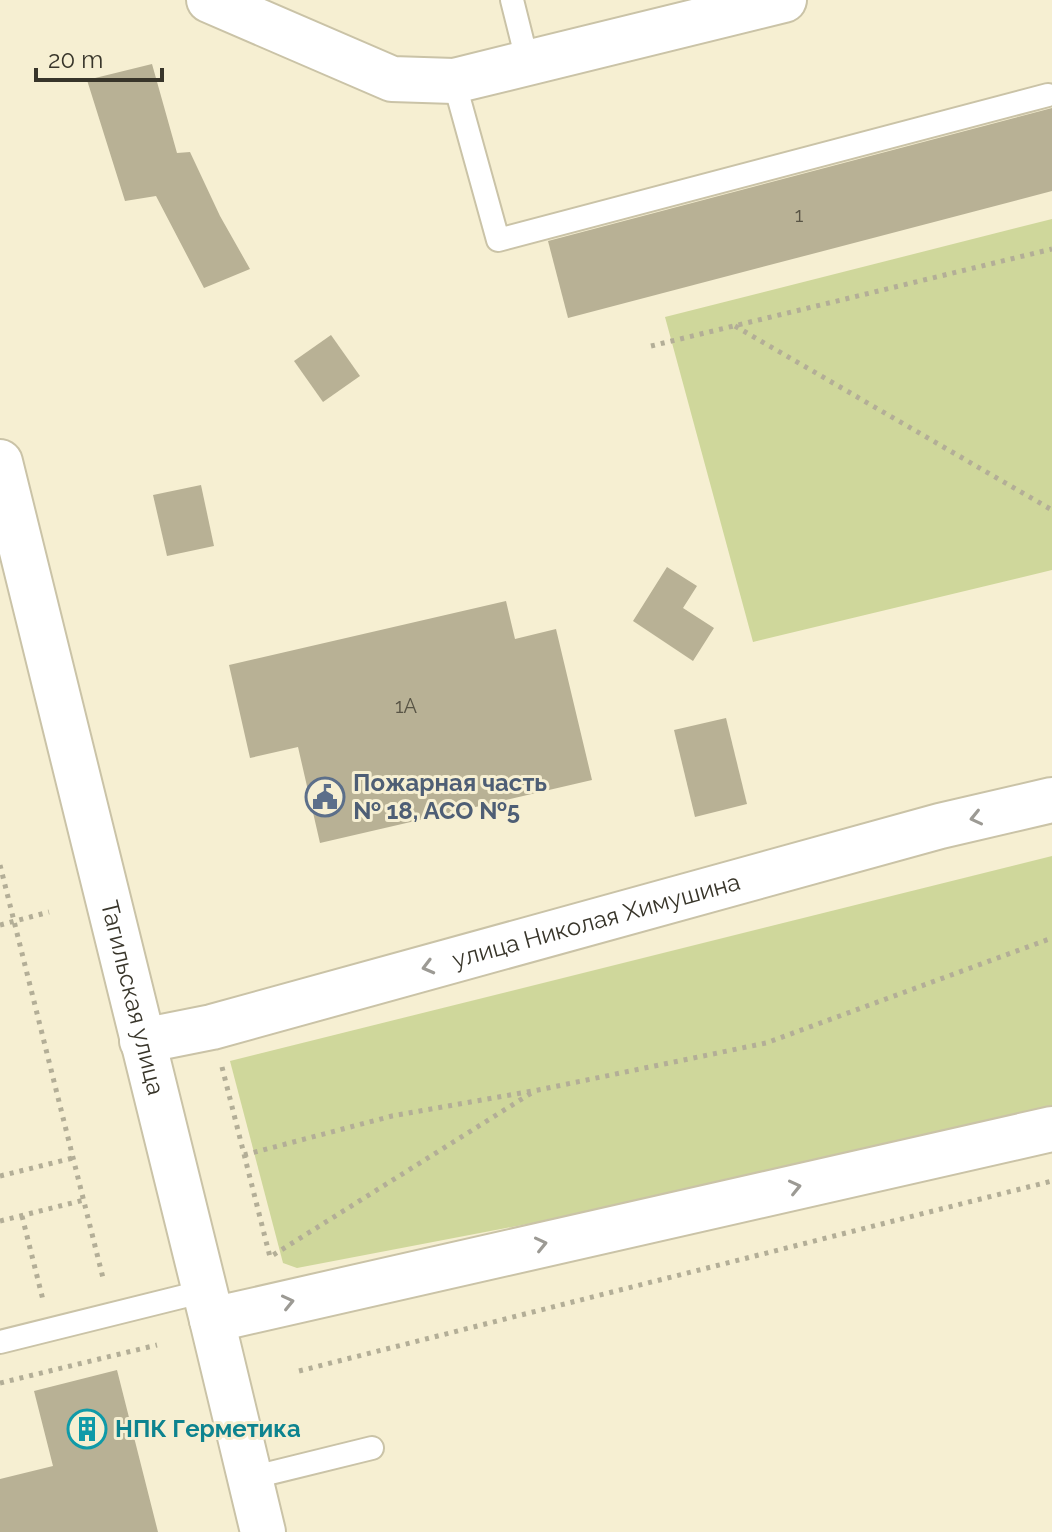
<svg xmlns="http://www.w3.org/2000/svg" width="1052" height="1532" font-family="Raleway,sans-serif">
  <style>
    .green { fill: #cfd79b }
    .building { fill: #b8b195 }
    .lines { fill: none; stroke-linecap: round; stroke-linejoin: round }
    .lane-casing { stroke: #cac3a7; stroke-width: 26 }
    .street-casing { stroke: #cac3a7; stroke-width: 48 }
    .secondary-casing { stroke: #cac3a7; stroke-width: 48 }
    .path { stroke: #b3ae97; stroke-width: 5; stroke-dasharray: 4 6; stroke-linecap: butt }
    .lane { stroke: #fff; stroke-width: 22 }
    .street { stroke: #fff; stroke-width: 44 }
    .secondary { stroke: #fff; stroke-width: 44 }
    .oneway { stroke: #9c9a94 }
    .labels { text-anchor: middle; stroke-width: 6; stroke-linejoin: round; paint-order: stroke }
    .number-label { font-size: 20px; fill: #585445 }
    .service-label { font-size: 24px; font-weight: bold; fill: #4e5e75; stroke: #f6efd2; text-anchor: start }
    .street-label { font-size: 24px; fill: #38352a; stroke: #f6efd2 }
    .culture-label { font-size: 24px; font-weight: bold; fill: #0d838f; stroke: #f6efd2; text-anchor: start }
  </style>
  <rect width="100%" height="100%" fill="#f6efd2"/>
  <!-- green -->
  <g class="green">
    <path d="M1052 219V570L753 642 665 317Z"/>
    <path d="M1052 856V1106L736 1184 297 1268 283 1263 230 1061Z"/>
  </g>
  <!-- building -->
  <g class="building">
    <path d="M152 64 177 153 190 152 220 216 250 269 204 288 156 196 125 201 87 80Z"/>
    <path d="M1052 108V191L568 318 548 241Z"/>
    <path d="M331 335 360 376 323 402 294 361Z"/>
    <path d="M201 485 214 546 167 556 153 495Z"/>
    <path d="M667 567 697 586 683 608 714 628 693 661 633 621Z"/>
    <path d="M506 601 515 639 556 629 592 780 320 843 298 747 250 758 229 665Z"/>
    <path d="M726 718 747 804 695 817 674 730Z"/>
    <path d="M117 1370 158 1532H0V1479L53 1466 34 1391Z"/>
  </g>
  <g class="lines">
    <defs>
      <g id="lane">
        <path d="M512 0 528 64"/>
        <path d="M454 81 498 240 1048 95"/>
        <path d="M0 1342 205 1291"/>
        <path d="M250 1478 372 1448"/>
      </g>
      <g id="street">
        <path d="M209 0 392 79 454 81 784 0"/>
        <path d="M212 1320 263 1532"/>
      </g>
      <g id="secondary">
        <path id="s1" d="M0 462 212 1320 1052 1129"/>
        <path id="s2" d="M142 1041 212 1027 940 826 1052 800"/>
      </g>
    </defs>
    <!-- lane casing -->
    <use href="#lane" class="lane-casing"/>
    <!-- street casing -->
    <use href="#street" class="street-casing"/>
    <!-- secondary casing -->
    <use href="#secondary" class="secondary-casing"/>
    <!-- path -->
    <g class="path">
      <path d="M735 326 1052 510"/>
      <path d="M651 346 1052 249"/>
      <path d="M0 865 104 1282"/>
      <path d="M0 925 49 912"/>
      <path d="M222 1067 270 1257 533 1092"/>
      <path d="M244 1155 392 1116 538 1090 766 1043 1052 938"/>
      <path d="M0 1176 73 1158"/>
      <path d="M22 1216 43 1300"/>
      <path d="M0 1221 84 1200"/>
      <path d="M299 1371 1052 1181"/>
      <path d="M0 1383 157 1345"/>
    </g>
    <!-- lane -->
    <use href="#lane" class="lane"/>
    <!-- street -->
    <use href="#street" class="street"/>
    <!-- secondary -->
    <use href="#secondary" class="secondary"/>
  </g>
  <!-- one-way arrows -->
  <defs><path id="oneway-chevron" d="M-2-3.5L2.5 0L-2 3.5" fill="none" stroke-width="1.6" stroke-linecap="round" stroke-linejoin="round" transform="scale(2)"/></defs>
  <g class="oneway">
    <use href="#oneway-chevron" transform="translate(976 818) rotate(167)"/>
    <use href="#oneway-chevron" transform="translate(428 967) rotate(165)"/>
    <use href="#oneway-chevron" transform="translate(795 1187) rotate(-13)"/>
    <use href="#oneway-chevron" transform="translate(541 1244) rotate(-13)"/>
    <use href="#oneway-chevron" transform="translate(288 1302) rotate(-13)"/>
  </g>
  <!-- icons -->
  <defs>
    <symbol id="civic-ring" viewBox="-11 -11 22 22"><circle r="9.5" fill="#f6efd2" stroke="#5c6f8a" stroke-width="1.5"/><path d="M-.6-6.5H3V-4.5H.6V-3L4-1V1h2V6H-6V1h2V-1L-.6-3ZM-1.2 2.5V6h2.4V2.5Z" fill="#5c6f8a"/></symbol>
    <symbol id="building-ring" viewBox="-11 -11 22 22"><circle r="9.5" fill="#f6efd2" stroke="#0f9aa8" stroke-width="1.5"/><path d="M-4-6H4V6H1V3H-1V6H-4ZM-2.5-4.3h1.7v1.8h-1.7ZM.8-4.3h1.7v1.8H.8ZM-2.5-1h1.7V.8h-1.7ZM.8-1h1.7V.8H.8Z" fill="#0f9aa8"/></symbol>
  </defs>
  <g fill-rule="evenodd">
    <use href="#civic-ring" x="303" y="775" width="44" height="44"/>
    <use href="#building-ring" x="65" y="1407" width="44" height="44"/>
  </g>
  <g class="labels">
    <!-- number labels -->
    <g class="number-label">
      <text x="799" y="222">1</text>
      <text x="406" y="713">1А</text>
    </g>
    <!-- service labels -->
    <g class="service-label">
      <text x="353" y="791">Пожарная часть<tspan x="353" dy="28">№ 18, АСО №5</tspan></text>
    </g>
    <!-- street labels -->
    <g class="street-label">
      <text dy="8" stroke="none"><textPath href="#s2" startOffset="470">улица Николая Химушина</textPath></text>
      <text dy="8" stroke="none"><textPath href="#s1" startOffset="552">Тагильская улица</textPath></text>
    </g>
    <!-- culture labels -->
    <g class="culture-label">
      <text x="115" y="1437">НПК Герметика</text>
    </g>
  </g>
  <!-- scale -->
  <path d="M36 68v12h126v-12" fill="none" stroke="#38352a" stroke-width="4"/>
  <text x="48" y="68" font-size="24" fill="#38352a" stroke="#f6efd2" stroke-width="6" paint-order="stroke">20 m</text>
</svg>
